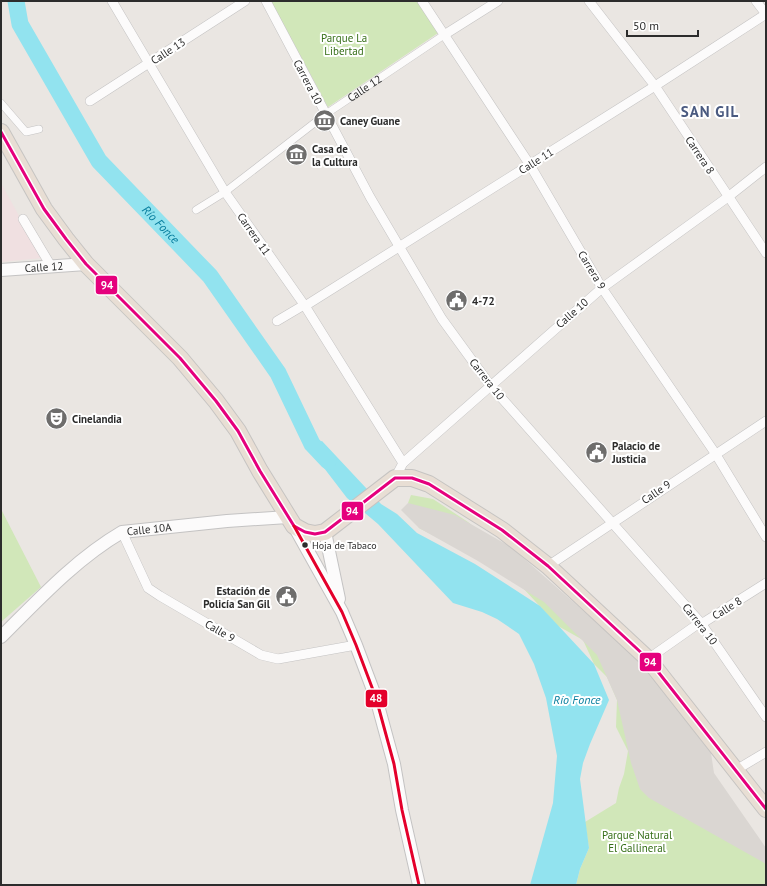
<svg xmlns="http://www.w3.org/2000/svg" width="767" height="886" font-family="'PT Sans',sans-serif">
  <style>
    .medical { fill: #f0e0e1 }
    .green { fill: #d1e7b9 }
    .plaza { fill: #dad6d2 }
    .water { fill: #92e3ef }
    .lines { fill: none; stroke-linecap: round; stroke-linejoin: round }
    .river { stroke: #92e3ef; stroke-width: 17 }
    .pedestrian-casing { stroke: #c4c3c3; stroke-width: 8 }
    .minor-casing { stroke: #c4c3c3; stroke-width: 10 }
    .tertiary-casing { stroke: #c4c3c3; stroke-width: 14 }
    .trunk-casing { stroke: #c6c4c2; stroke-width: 18 }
    .pedestrian { stroke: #fcfbfb; stroke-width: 7 }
    .minor { stroke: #fcfbfb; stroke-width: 9 }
    .tertiary { stroke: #fcfbfb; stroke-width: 12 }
    .trunk { stroke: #e8ded4; stroke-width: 16 }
    .bus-1-casing { stroke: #fff; stroke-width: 6 }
    .bus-2-casing { stroke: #fff; stroke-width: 6 }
    .bus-1 { stroke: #e5007d; stroke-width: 3 }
    .bus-2 { stroke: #e4002b; stroke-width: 3 }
    .bus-dot { fill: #2c2c2c; stroke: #fff; stroke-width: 1.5 }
    .labels { text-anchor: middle; stroke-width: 4; stroke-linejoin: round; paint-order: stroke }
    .bus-label { font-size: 10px; fill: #2c2c2c; stroke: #fff; text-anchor: start }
    .park-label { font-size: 11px; fill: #356e17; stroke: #fff }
    .street-label { font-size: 11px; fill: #2c2c2c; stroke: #fff }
    .poi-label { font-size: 11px; font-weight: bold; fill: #2c2c2c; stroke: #fff; text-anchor: start }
    .water-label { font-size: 12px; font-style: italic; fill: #087e9e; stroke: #fff }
    .district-label { font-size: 15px; font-weight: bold; letter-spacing: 1px; fill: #4a5a80; stroke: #fff }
    .line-badge { stroke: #fff; stroke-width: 1.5 }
    .badge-label { font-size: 11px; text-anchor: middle; font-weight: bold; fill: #fff }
  </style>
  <rect width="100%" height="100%" fill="#eae6e2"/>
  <!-- medical -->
  <path class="medical" d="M1 183 42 258 1 262Z"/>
  <!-- green -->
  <g class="green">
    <path d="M271 1H417L438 33 328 107Z"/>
    <path d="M411 495 433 499 468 522 571 609 763 857 766 864V885H576L580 869 589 848 585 822 616 803 619 788 624 774 628 751 616 727 617 700 607 677 594 664 583 640 558 626 523 588 506 573 419 528 408 503Z"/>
    <path d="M1 509 41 587 1 622Z"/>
  </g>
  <!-- plaza -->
  <path class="plaza" d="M408 503 455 515 511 547 622 645 647 670 711 753 714 773 766 848V864L649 798 640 789 631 763 617 700 597 655 544 602 478 561 419 528 401 510Z"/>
  <!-- water -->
  <path class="water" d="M322 441 381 504 397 514 417 533 475 564 540 606 594 664 609 700 590 744 583 763 580 779 589 848 580 869 576 885H530L553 803 557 756 546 698 534 664 519 634 497 619 482 612 453 603 378 524 347 498 311 451 312 444Z"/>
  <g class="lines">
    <!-- river -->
    <path class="river" id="s1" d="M16 1 20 24 99 161 210 276 278 373 312 444 328 461"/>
    <defs>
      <g id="pedestrian">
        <path d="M1 103 26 132 39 129"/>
        <path id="s2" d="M196 210 225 192 326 114 444 35"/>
      </g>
      <g id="minor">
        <path d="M112 1 225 192 305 306 403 463"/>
        <path d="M266 1 370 197 442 319 490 385 701 623 766 717"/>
        <path d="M422 1 530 165 602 288 715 453 766 537"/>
        <path d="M589 1 655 86 766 253"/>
        <path d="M756 1 766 14"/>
        <path d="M444 35 498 1"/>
        <path d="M90 101 245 1"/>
        <path d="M23 219 51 266"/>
        <path d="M305 306 655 86 766 14"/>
        <path d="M277 321 304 305"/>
        <path d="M395 478 403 463 602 288 728 197 766 167"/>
        <path d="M122 532 148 588 160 596 261 655 278 659 356 645"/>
        <path d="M548 566 766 421"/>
        <path d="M648 659 695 626 706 621 766 583"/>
        <path d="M736 770 766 752"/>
      </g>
      <g id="tertiary">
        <path id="s3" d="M1 270 86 264"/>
        <path d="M294 526 342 612 356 645 376 698 394 764 402 810 419 885"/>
        <path d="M325 532 339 599"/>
        <path id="s4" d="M1 637C39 599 76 559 122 532L227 521 288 517"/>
      </g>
      <path id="trunk" d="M1 132 44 209 66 239 86 264 180 358 216 401 238 431 260 471 294 526 305 532 315 534 325 532 395 478H412L429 484 502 530 548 566 648 659 766 809"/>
    </defs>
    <!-- pedestrian casing -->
    <use href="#pedestrian" class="pedestrian-casing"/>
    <!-- minor casing -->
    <use href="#minor" class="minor-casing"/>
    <!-- tertiary casing -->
    <use href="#tertiary" class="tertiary-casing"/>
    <!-- trunk casing -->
    <use href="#trunk" class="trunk-casing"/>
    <!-- pedestrian -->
    <use href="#pedestrian" class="pedestrian"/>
    <!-- minor -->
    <use href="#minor" class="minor"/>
    <!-- tertiary -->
    <use href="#tertiary" class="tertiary"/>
    <!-- trunk -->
    <use href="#trunk" class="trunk"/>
    <defs>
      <path id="bus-1" d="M1 132 44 209 66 239 86 264 180 358 216 401 238 431 260 471 294 526 305 532 315 534 325 532 395 478H412L429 484 502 530 548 566 648 659 766 809"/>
      <path id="bus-2" d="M294 526 342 612 356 645 376 698 394 764 402 810 419 885"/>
    </defs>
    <!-- bus-1 casing -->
    <use href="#bus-1" class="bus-1-casing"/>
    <!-- bus-2 casing -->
    <use href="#bus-2" class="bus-2-casing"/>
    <!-- bus-1 -->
    <use href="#bus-1" class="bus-1"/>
    <!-- bus-2 -->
    <use href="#bus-2" class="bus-2"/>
  </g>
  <!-- icons -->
  <defs>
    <symbol id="museum-disc" viewBox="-11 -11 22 22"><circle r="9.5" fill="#6e6d6c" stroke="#fff"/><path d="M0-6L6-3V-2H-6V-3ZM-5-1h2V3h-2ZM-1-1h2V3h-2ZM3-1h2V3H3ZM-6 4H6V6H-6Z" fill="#fff"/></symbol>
    <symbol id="civic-disc" viewBox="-11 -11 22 22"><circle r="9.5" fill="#6e6d6c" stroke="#fff"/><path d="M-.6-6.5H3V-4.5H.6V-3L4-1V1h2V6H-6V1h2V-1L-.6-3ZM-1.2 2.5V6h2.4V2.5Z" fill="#fff"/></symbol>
    <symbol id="theatre-disc" viewBox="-11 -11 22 22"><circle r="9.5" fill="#6e6d6c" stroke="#fff"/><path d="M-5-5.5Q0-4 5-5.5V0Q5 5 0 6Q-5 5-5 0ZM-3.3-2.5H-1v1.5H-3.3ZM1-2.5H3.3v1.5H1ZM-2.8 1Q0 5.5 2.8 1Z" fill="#fff"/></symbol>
  </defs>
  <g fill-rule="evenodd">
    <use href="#museum-disc" x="312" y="108" width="25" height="25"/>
    <use href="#museum-disc" x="284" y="142" width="25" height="25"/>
    <use href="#civic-disc" x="444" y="288" width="25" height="25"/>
    <use href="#theatre-disc" x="44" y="406" width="25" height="25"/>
    <use href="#civic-disc" x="584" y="440" width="25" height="25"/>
    <use href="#civic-disc" x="274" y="584" width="25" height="25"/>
  </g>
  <!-- markers -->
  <circle class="bus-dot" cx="305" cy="545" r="3.5"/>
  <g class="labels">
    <!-- bus labels -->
    <g class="bus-label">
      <text x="312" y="549">Hoja de Tabaco</text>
    </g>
    <!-- park labels -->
    <g class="park-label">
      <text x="344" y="42">Parque La<tspan x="344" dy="13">Libertad</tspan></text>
      <text x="637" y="839">Parque Natural<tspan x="637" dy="13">El Gallineral</tspan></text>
    </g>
    <!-- street labels -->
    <g class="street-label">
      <text transform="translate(168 51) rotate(-33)" y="4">Calle 13</text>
      <text transform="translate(308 82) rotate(62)" y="4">Carrera 10</text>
      <text dy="4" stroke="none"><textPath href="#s2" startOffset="208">Calle 12</textPath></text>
      <text transform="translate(700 155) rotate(56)" y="4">Carrera 8</text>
      <text transform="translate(536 161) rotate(-32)" y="4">Calle 11</text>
      <text transform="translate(254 234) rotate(55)" y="4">Carrera 11</text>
      <text dy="4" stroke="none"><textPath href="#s3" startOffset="43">Calle 12</textPath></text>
      <text transform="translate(592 270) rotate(59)" y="4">Carrera 9</text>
      <text transform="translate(572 313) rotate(-41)" y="4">Calle 10</text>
      <text transform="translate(487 379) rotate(52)" y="4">Carrera 10</text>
      <text transform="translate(656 492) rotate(-34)" y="4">Calle 9</text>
      <text dy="4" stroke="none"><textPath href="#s4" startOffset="188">Calle 10A</textPath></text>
      <text transform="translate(727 608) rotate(-32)" y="4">Calle 8</text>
      <text transform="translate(700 624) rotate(52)" y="4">Carrera 10</text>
      <text transform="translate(220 631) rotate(30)" y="4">Calle 9</text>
    </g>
    <!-- poi labels -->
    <g class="poi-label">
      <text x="340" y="125">Caney Guane</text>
      <text x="312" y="153">Casa de<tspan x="312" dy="13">la Cultura</tspan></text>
      <text x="472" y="305">4-72</text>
      <text x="72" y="423">Cinelandia</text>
      <text x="612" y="450">Palacio de<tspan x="612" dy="13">Justicia</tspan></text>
      <text x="270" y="595" text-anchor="end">Estación de<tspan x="270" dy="13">Policía San Gil</tspan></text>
    </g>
    <!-- water labels -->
    <g class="water-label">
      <text dy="4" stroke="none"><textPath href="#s1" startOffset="270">Río Fonce</textPath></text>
      <text x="577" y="704">Río Fonce</text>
    </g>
    <!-- district labels -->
    <g class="district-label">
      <text x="710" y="117">SAN GIL</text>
    </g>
  </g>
  <g class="line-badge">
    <rect x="95" y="275" width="23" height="20" rx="4" fill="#e5007d"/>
    <rect x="341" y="501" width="23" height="20" rx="4" fill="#e5007d"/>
    <rect x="639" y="652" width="23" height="20" rx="4" fill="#e5007d"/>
    <rect x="365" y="689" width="23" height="19" rx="4" fill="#e4002b"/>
  </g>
  <g class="badge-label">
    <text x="107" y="289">94</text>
    <text x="352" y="515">94</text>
    <text x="650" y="666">94</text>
    <text x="376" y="702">48</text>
  </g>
  <!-- border -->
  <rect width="767" height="886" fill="none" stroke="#2c2c2c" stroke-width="4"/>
  <!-- scale -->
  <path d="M627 30v6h71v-6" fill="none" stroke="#2c2c2c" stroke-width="2"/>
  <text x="633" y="30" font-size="12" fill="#2c2c2c" stroke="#ffffff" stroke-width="3" paint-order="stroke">50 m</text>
</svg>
